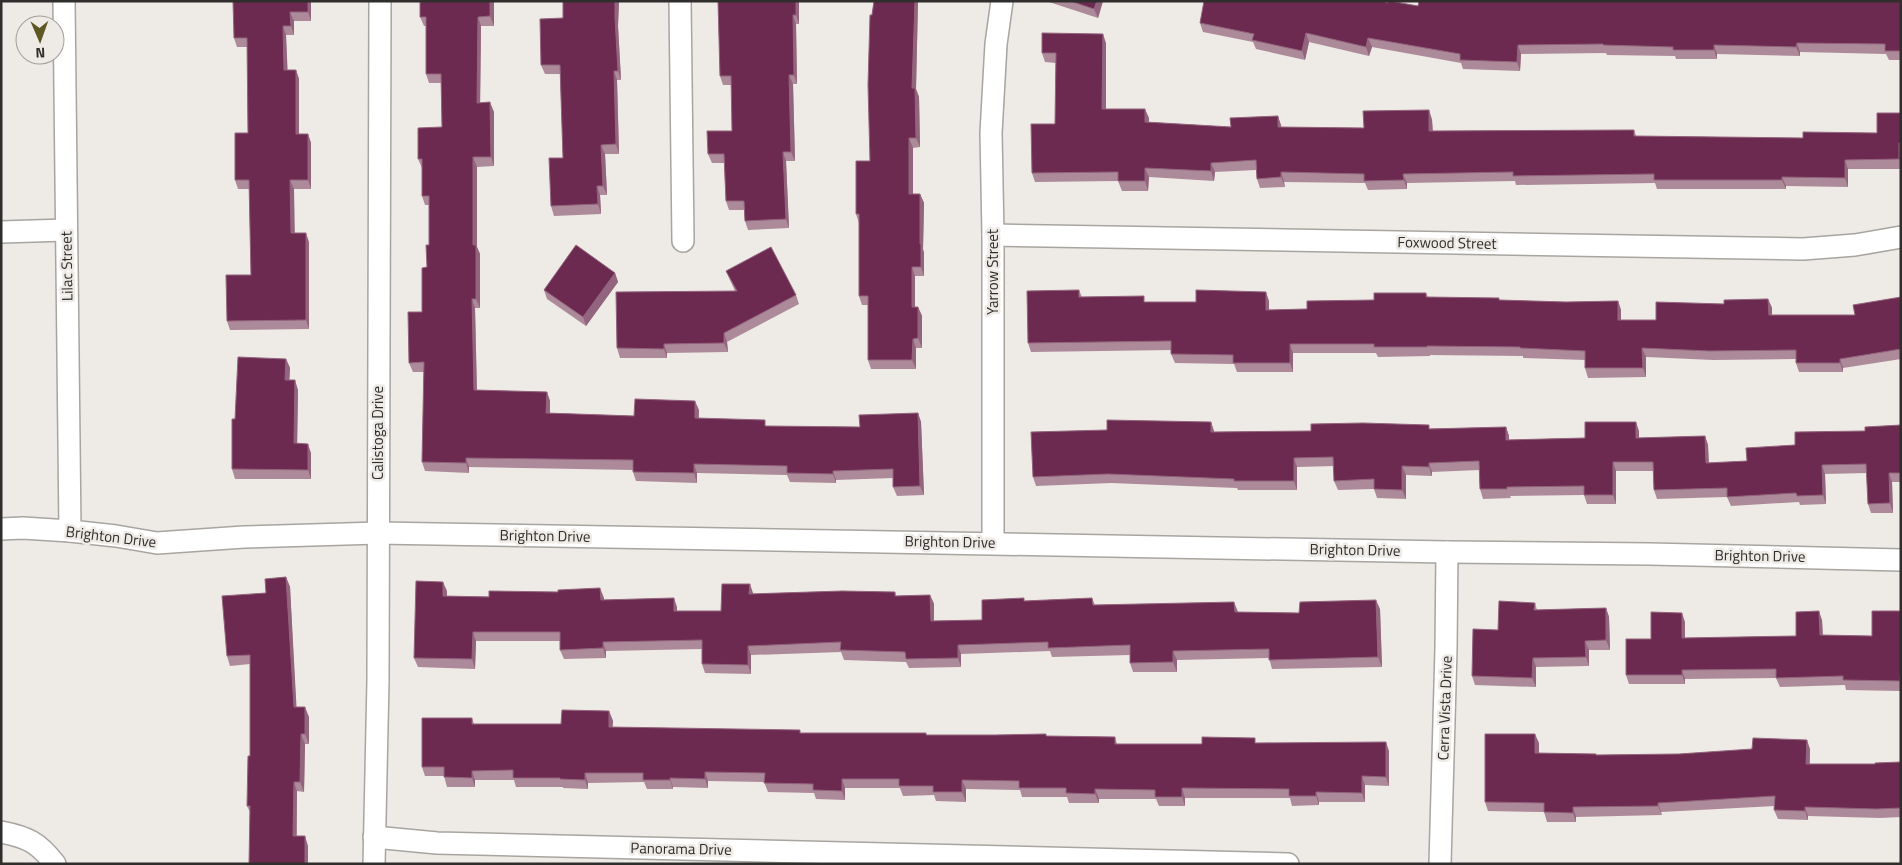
<svg xmlns="http://www.w3.org/2000/svg" width="1902" height="865" font-family="'Titillium Web',sans-serif">
  <style>
    .lines { fill: none; stroke-linecap: round; stroke-linejoin: round }
    .minor-casing { stroke: #a8a5a0; stroke-width: 24 }
    .minor { stroke: #fff; stroke-width: 21 }
    .wall { fill: #ad8a9a }
    .shaded-wall { fill: #93647d }
    .building { fill: #6c2a50; stroke: #93647d }
    .labels { text-anchor: middle; stroke-width: 5; stroke-linejoin: round; paint-order: stroke }
    .street-label { font-size: 15px; fill: #2f2e2c; stroke: #eeeae5 }
  </style>
  <rect width="100%" height="100%" fill="#eeeae5"/>
  <g class="lines">
    <defs>
      <g id="minor">
        <path d="M64 1 70 531"/>
        <path d="M680 1 683 241"/>
        <path d="M1 232 66 230"/>
        <path d="M993 235 1803 249 1855 245 1901 237"/>
        <path d="M1 529 23 528 70 531 116 536 157 543 244 537 378 533 1447 552 1650 554 1901 560"/>
        <path d="M993 543V235L991 133 996 44 1002 1"/>
        <path d="M1 832C27 837 38 842 55 864"/>
        <path d="M374 837 437 843 1288 864"/>
        <path d="M374 864 378 681 380 1"/>
        <path d="M1440 864 1446 649 1447 552"/>
      </g>
    </defs>
    <!-- minor casing -->
    <use href="#minor" class="minor-casing"/>
    <!-- minor -->
    <use href="#minor" class="minor"/>
  </g>
  <!-- wall -->
  <g class="wall">
    <path d="M311 1V21H294V35H286L287 70H296L299 79V134H308L311 143V189H294V233L309 242V329L230 330 227 321 251 275 249 189H238L235 180 248 133 247 47H237L234 38Z"/>
    <path d="M420 1H494V26H481L480 103 494 112V166L477 167V247L480 254V308H475L477 390 547 392 550 401V413L634 416 699 410V418L767 426 860 427 918 413 921 422 924 495 897 496 893 487V478L836 480V483L790 482 787 475 697 473V483L636 481 633 472V470L469 467V473L425 471 422 462 424 372H413L409 363 422 312 429 245V205H425L422 196V168L418 159 442 127 441 83H429L426 74V26H424L420 17Z"/>
    <path d="M563 1H619L618 26 621 80H617L619 154H605L607 195H600L601 214 554 216 551 206 563 158 560 74H545L541 65 563 18Z"/>
    <path d="M718 1H799V24H796L797 84H793L795 161H786L789 228 748 230 745 221 744 210H729L726 201 724 163H712L708 154 732 131V85H723L720 76Z"/>
    <path d="M874 1H918L916 89 919 97 920 147 913 148V194H920L924 203 923 249 924 253V276H915V307H918L922 316V348H916V369H871L868 360V305H862L859 296V223L856 214 870 161 872 15Z"/>
    <path d="M1049 1H1103L1098 18 1049 2Z"/>
    <path d="M1901 1V60H1889L1886 54 1800 52V56L1717 54V59H1676L1675 56 1607 55 1606 53 1521 54 1520 71 1463 69 1461 63 1372 47 1369 56 1309 42 1305 60 1256 49 1253 42 1203 32 1200 23 1388 3 1418 6Z"/>
    <path d="M1106 43V109L1149 118V122L1231 127 1278 116 1281 127 1364 128 1429 110 1432 120 1433 131 1634 130 1636 136 1803 138 1877 133 1901 113V169H1848V187L1786 186V189H1657L1655 183 1516 185 1515 181 1407 183V189L1368 190 1365 183 1284 182 1285 187 1260 188 1257 179 1256 170 1215 172 1214 181 1149 177 1148 191H1122L1118 181 1035 182 1032 173 1055 124 1056 63 1045 62 1042 53Z"/>
    <path d="M726 271 796 295 799 304 727 342 728 352 667 353V358H620L617 348 735 291 730 280Z"/>
    <path d="M615 273 618 282 586 326 547 299 544 290Z"/>
    <path d="M1079 290 1082 297 1146 302H1196L1269 301V310L1307 309 1426 293 1428 297 1500 300 1566 302 1618 301 1621 310V320H1656L1724 304 1768 299 1772 308V315H1855L1901 297V359L1843 368V372H1799L1796 363V359L1713 360 1646 357V377L1588 378 1585 368V360L1523 358V356L1430 355V356L1378 357 1376 353H1293V372H1237L1234 364 1175 363 1171 354V350L1031 352 1028 343Z"/>
    <path d="M286 359 290 368 289 380 298 390 297 443 311 453V479H235L232 469 235 419Z"/>
    <path d="M1211 422 1214 432 1311 431 1506 427 1509 436V440L1585 438 1639 431V438L1705 436 1708 445 1709 463 1747 461 1795 445 1865 431 1901 425V482H1892L1893 513H1871L1868 504 1867 473 1825 474 1826 504 1800 505 1799 502 1731 506 1727 497 1657 499 1654 490 1653 471H1616V504H1587L1584 495 1510 496 1511 498 1483 499 1480 489 1479 470 1432 472V476L1406 475V499L1377 498 1374 489 1338 490 1334 481V466L1297 467V490H1238L1237 488 1111 483 1036 486 1033 477 1107 430Z"/>
    <path d="M286 577 290 587 296 707 309 717V744H305L304 792 297 791V836L308 846 250 812 247 806 250 756V664L230 666 227 656 266 593Z"/>
    <path d="M447 591V596L604 598V600L677 607V611H721L753 594 895 592 896 596 930 595 934 604V621L982 620 1025 601 1092 598 1095 605 1238 612 1299 613 1380 609 1382 667 1272 669 1269 658 1177 660V672H1133L1130 663V655L1052 657 1050 651 961 654V667L909 668 906 662 844 660 841 652 751 655V674L705 673 702 664V649L606 651V658L564 659 560 650V641H476L475 669 418 667 414 658Z"/>
    <path d="M1535 603 1537 610 1606 608 1609 617 1610 650H1589V666L1536 667V687L1475 685 1472 676 1498 630Z"/>
    <path d="M1901 611V691L1846 690 1845 685 1780 687 1776 678 1685 679V684H1629L1626 675 1651 639 1685 622V638L1796 636 1822 620 1823 635 1872 636Z"/>
    <path d="M609 711 613 721 612 727 800 733H926L927 735 1115 737 1117 744H1202L1256 743 1389 751V786L1365 785V802H1319V805L1292 806 1290 798H1185V806H1159L1156 799H1099V803H1069L1067 797H1022L1020 790 966 789V802L936 801 934 795 903 796 900 788H845V800L816 799 814 793 768 792 764 782 708 781V788L673 787V789H647L644 782 588 783V789L563 788V787H516L514 780H475V787H447L444 776H425L422 767 472 718 474 724H561Z"/>
    <path d="M1539 743V753L1596 754V755L1679 754 1810 749V764H1875L1901 762V817L1880 818 1808 816V820L1778 819 1774 810 1775 806 1661 812 1662 815 1576 817V822H1547L1544 812 1488 811 1485 802Z"/>
  </g>
  <!-- shaded-wall -->
  <g class="shaded-wall">
    <path d="M308 1H311V21L308 12Z"/>
    <path d="M490 1H494V26L490 16Z"/>
    <path d="M615 1H619L618 26 621 80 618 71 615 17Z"/>
    <path d="M796 1H799V24L796 15Z"/>
    <path d="M915 1H918L916 89 919 97 920 147 916 138 912 88Z"/>
    <path d="M1097 1H1103L1098 18 1094 9Z"/>
    <path d="M290 12 294 21V35L291 26Z"/>
    <path d="M793 15 796 24 797 84 794 75Z"/>
    <path d="M478 17 481 26 480 112 477 103Z"/>
    <path d="M283 26 286 35 288 79 284 70Z"/>
    <path d="M1306 33 1309 42 1305 60 1302 51Z"/>
    <path d="M1103 34 1106 43V118L1102 109Z"/>
    <path d="M1368 38 1372 47 1369 56 1366 47Z"/>
    <path d="M1797 43 1800 52V56L1796 47Z"/>
    <path d="M1518 45 1521 54 1520 71 1517 62Z"/>
    <path d="M1714 45 1717 54V59L1714 50Z"/>
    <path d="M296 70 299 79V143L296 134Z"/>
    <path d="M614 71 617 80 619 154 616 144Z"/>
    <path d="M789 75 793 84 795 161 791 152Z"/>
    <path d="M490 102 494 112V166L491 157Z"/>
    <path d="M1145 109 1149 118V131L1145 122Z"/>
    <path d="M1429 110 1432 120 1433 140 1429 131Z"/>
    <path d="M1278 116 1281 125 1282 137 1278 127Z"/>
    <path d="M308 134 311 143V189L308 180Z"/>
    <path d="M909 138 913 148V203L909 194Z"/>
    <path d="M1899 143 1901 149V165L1899 159Z"/>
    <path d="M601 145 605 154 607 195 603 186Z"/>
    <path d="M783 152 786 161 789 228 786 219Z"/>
    <path d="M473 157 477 167V247L480 254V308L476 299 473 245Z"/>
    <path d="M1845 160 1848 169V187L1845 178Z"/>
    <path d="M1211 163 1215 172 1214 181 1211 171Z"/>
    <path d="M1145 168 1149 177 1148 191 1145 181Z"/>
    <path d="M1281 172 1284 182 1285 187 1281 177Z"/>
    <path d="M1403 174 1407 183V189L1404 180Z"/>
    <path d="M1782 177 1786 186V189L1782 180Z"/>
    <path d="M290 180 294 189 295 242 291 233Z"/>
    <path d="M597 186 600 195 601 214 598 204Z"/>
    <path d="M920 194 924 203 923 249 924 253V276L921 267 920 244Z"/>
    <path d="M306 233 309 242V329L306 320Z"/>
    <path d="M912 267 915 276V316L912 307Z"/>
    <path d="M615 273 618 282 586 326 583 317Z"/>
    <path d="M1266 292 1269 301V319L1266 310Z"/>
    <path d="M472 299 475 308 477 400 474 390Z"/>
    <path d="M1768 299 1772 308V324L1769 315Z"/>
    <path d="M1618 301 1621 310V329L1618 320Z"/>
    <path d="M918 307 922 316V348L918 338Z"/>
    <path d="M724 333 727 342 728 352 724 343Z"/>
    <path d="M913 339 916 348V369L912 360Z"/>
    <path d="M664 344 667 353V358L664 349Z"/>
    <path d="M1290 344 1293 353V372L1290 363Z"/>
    <path d="M1642 348 1646 357V377L1643 368Z"/>
    <path d="M286 359 290 368 289 389 285 380Z"/>
    <path d="M1840 359 1843 368V372L1840 363Z"/>
    <path d="M295 380 298 390 297 452 294 443Z"/>
    <path d="M547 392 550 401V422L546 413Z"/>
    <path d="M695 401 699 410 698 427 695 418Z"/>
    <path d="M918 413 921 422 924 495 920 486Z"/>
    <path d="M1211 422 1214 431V441L1211 432Z"/>
    <path d="M1636 422 1639 431V448L1636 438Z"/>
    <path d="M1506 427 1509 436V449L1506 440Z"/>
    <path d="M1705 436 1708 445 1709 473 1706 463Z"/>
    <path d="M308 444 311 453V479L308 470Z"/>
    <path d="M466 458 469 467V473L466 463Z"/>
    <path d="M1294 458 1297 467V490L1294 481Z"/>
    <path d="M1613 462 1616 471V504L1613 495Z"/>
    <path d="M1429 463 1432 472V476L1429 467Z"/>
    <path d="M694 464 697 473V483L694 473Z"/>
    <path d="M1822 465 1825 474 1826 504 1823 495Z"/>
    <path d="M1402 466 1406 475V499L1402 490Z"/>
    <path d="M833 471 836 480V483L833 474Z"/>
    <path d="M1889 473 1892 482 1893 513 1890 503Z"/>
    <path d="M286 577 290 587 297 716 294 707Z"/>
    <path d="M443 582 447 591V605L443 596Z"/>
    <path d="M750 584 753 593V603L749 594Z"/>
    <path d="M600 588 604 598V609L601 600Z"/>
    <path d="M930 595 934 604V630L931 621Z"/>
    <path d="M674 598 677 607V620L674 611Z"/>
    <path d="M1376 600 1380 609 1382 667 1378 657Z"/>
    <path d="M1234 602 1238 612V621L1235 612Z"/>
    <path d="M1606 608 1609 617 1610 650 1606 640Z"/>
    <path d="M1819 611 1822 620 1823 644 1820 635Z"/>
    <path d="M1682 613 1685 622V647L1682 638Z"/>
    <path d="M473 632 476 641 475 669 472 659Z"/>
    <path d="M1585 641 1589 650V666L1586 657Z"/>
    <path d="M603 642 606 651V658L603 648Z"/>
    <path d="M958 645 961 654V667L958 658Z"/>
    <path d="M748 646 751 655V674L748 665Z"/>
    <path d="M1173 651 1177 660V672L1173 662Z"/>
    <path d="M1533 658 1536 667V687L1532 678Z"/>
    <path d="M1682 670 1685 679V684L1682 675Z"/>
    <path d="M305 707 309 717V744L305 734Z"/>
    <path d="M609 711 613 721 612 736 609 727Z"/>
    <path d="M301 734 305 744 304 792 300 782Z"/>
    <path d="M1535 734 1539 743V763L1535 753Z"/>
    <path d="M1807 740 1810 749 1809 773 1806 764Z"/>
    <path d="M1386 742 1389 751V786L1386 777Z"/>
    <path d="M472 771 475 780V787L472 778Z"/>
    <path d="M705 772 708 781V788L705 779Z"/>
    <path d="M585 773 588 783V789L585 780Z"/>
    <path d="M1362 776 1365 785V802L1362 793Z"/>
    <path d="M670 778 673 787V789L670 780Z"/>
    <path d="M842 779 845 788V800L842 791Z"/>
    <path d="M962 780 966 789V802L962 792Z"/>
    <path d="M294 782 297 791 296 846 293 836Z"/>
    <path d="M1182 788 1185 798V806L1182 797Z"/>
    <path d="M1095 789 1099 799V803L1095 794Z"/>
    <path d="M1316 792 1319 802V805L1316 796Z"/>
    <path d="M1658 803 1662 815 1658 806Z"/>
    <path d="M1573 807 1576 817V822L1573 813Z"/>
    <path d="M1805 807 1808 816V820L1805 811Z"/>
    <path d="M305 836 308 846V864H305Z"/>
  </g>
  <!-- building -->
  <g class="building">
    <path d="M233 1H308V12H290L291 26H283L284 70H296V134H308V180H290L291 233H306V320L227 321 226 275H251L249 180H235V133H248L247 38H234Z"/>
    <path d="M420 1H490V16L478 17 477 103 490 102 491 157H473V245H476V299H472L474 390 547 392 546 413 634 416 635 399 695 401V418L765 420V426L860 427 859 415 918 413 920 486 893 487V469L833 471V474L787 473V466L694 464V473L633 472V460L466 458V463L422 462 424 362 409 363 408 312H422V268L427 267 426 245H429V196H422V159H418V128L442 127 441 74H426V17H420Z"/>
    <path d="M563 1H615V17L618 71H614L616 144 601 145 603 186H597L598 204 551 206 549 158H563L560 65H541L540 19 563 18Z"/>
    <path d="M718 1H796V15H793L794 75H789L791 152H783L786 219 745 221 744 201H726L724 154H708L707 131H732L731 76H720Z"/>
    <path d="M874 1H915L912 88H915L916 138H909V194H920V244H921V267H912V307H918V338L913 339 912 360H868V296H859V214H856V161H870L868 85 870 15H872Z"/>
    <path d="M1070 1H1097L1094 9Z"/>
    <path d="M1204 1H1383L1388 3V1H1390L1418 6 1419 1H1901V51H1885V44L1797 43 1796 47 1714 45V50H1673V47L1603 45V44L1518 45 1517 62 1460 60V54L1368 38 1366 47 1306 33 1302 51 1252 40 1254 34 1200 23Z"/>
    <path d="M1042 33 1103 34 1102 109H1145V122L1231 127 1230 118 1278 116V127L1364 128 1363 111 1429 110V131L1634 130V136L1803 138V132L1877 133V113H1901V143H1899V159L1845 160V178L1782 177V180H1654V174L1513 176V172L1403 174 1404 180 1364 181V174L1281 172V177L1257 179 1256 160 1211 163V171L1145 168V181H1118V172L1032 173 1031 124H1055L1056 53H1042Z"/>
    <path d="M576 245 615 273 583 317 544 290Z"/>
    <path d="M771 247 796 295 724 333V343L664 344V349L617 348 616 292 737 291 726 271Z"/>
    <path d="M1079 290V297L1144 296V302H1196V290L1266 292V310L1307 309V301L1374 300V293H1426V297L1499 298V300L1566 302 1618 301V320H1656V302L1724 304V300L1768 299 1769 315H1855L1853 305 1901 297V349L1840 359V363H1796V350L1709 351 1642 348 1643 368H1585V351L1520 348V347L1427 346V347H1374V344H1290V363H1233V355L1171 354V341L1028 343 1027 291Z"/>
    <path d="M238 357 286 359 285 380H295L294 443 308 444V470L232 469V419H235Z"/>
    <path d="M1107 420 1211 422V432L1311 431V424L1363 423 1429 425V429L1506 427V440L1585 438V422H1636V438L1705 436 1706 463 1747 461 1746 448 1795 445V432L1865 431V427L1901 425V473H1889L1890 503 1868 504 1866 464 1822 465 1823 495 1797 496 1796 493 1727 497V488L1654 490 1653 462H1613V495H1584V486L1507 487V489H1480L1479 461 1429 463V467L1402 466V490L1374 489V479L1334 481 1333 457 1294 458V481H1234V479L1108 474 1033 477 1031 432 1107 430Z"/>
    <path d="M286 577 294 707H305V734H301L300 782H294L293 836H305V864H249L250 806H247L248 756H250V655L227 656 222 596 266 593 265 579Z"/>
    <path d="M416 581 443 582V596L489 597V591L558 592V590L600 588 601 600 674 598V611H721L722 584H750L749 594 842 591 895 592V596L930 595 931 621 982 620V600L1024 598V601L1092 598 1093 605 1234 602 1235 612 1299 613 1300 602 1376 600 1378 657 1269 660V649L1173 651V662L1130 663V645L1048 648V642L958 645V658L906 659 905 652 840 650 841 642 748 646V665L702 664V640L603 642V648L560 650V632H473L472 659 414 658Z"/>
    <path d="M1499 601 1535 603 1534 610 1606 608V640L1585 641 1586 657 1533 658 1532 678 1472 676 1473 629 1498 630Z"/>
    <path d="M1819 611 1820 635 1872 636V611H1901V675H1900V681L1843 680V676L1776 678V669L1682 670V675H1626V639H1651V612L1682 613V638L1796 636V612Z"/>
    <path d="M562 710 609 711V727L800 730V733H926V735H995L1046 734V736L1115 737V744H1202V737L1255 738V743L1386 742V777L1362 776V793L1316 792V796H1289V789L1182 788V797H1155V790L1095 789V794L1066 793V788H1019V781L962 780V792H933V786H899V779H842V791L813 790V784L764 783 765 773 705 772V779L670 778V780H643V773H585V780L560 779V778H513V770L472 771V778L444 777V767H422V718H472V724H561Z"/>
    <path d="M1485 734H1535V753L1596 754V755L1679 754 1752 749 1753 738 1807 740 1806 764H1875V763L1901 762V808L1876 809 1805 807V811L1774 810 1775 796 1658 803V806L1573 807V813L1544 812V803L1485 802Z"/>
  </g>
  <g class="labels">
    <!-- street labels -->
    <g class="street-label">
      <text transform="translate(1447 243) rotate(1)" y="5">Foxwood Street</text>
      <text transform="translate(67 266) rotate(-91)" y="5">Lilac Street</text>
      <text transform="translate(993 272) rotate(-90)" y="5">Yarrow Street</text>
      <text transform="translate(378 433) rotate(-90)" y="5">Calistoga Drive</text>
      <text transform="translate(545 536) rotate(1)" y="5">Brighton Drive</text>
      <text transform="translate(111 537) rotate(7)" y="5">Brighton Drive</text>
      <text transform="translate(950 542) rotate(1)" y="5">Brighton Drive</text>
      <text transform="translate(1355 550) rotate(1)" y="5">Brighton Drive</text>
      <text transform="translate(1760 556) rotate(1)" y="5">Brighton Drive</text>
      <text transform="translate(1445 708) rotate(-88)" y="5">Cerra Vista Drive</text>
      <text transform="translate(681 849) rotate(1)" y="5">Panorama Drive</text>
    </g>
  </g>
  <!-- border -->
  <rect width="1902" height="865" fill="none" stroke="#2f2e2c" stroke-width="5"/>
  <!-- north arrow -->
  <g transform="translate(40 40) rotate(178)"><circle r="24" fill="#eeeae5" stroke="#a29f9b"/>
  <path d="M0-4L9 19L0 12L-9 19Z" fill="#5e5723"/>
  <text y="-8" font-size="14" font-weight="bold" text-anchor="middle" fill="#2f2e2c">N</text>
  </g>
</svg>
